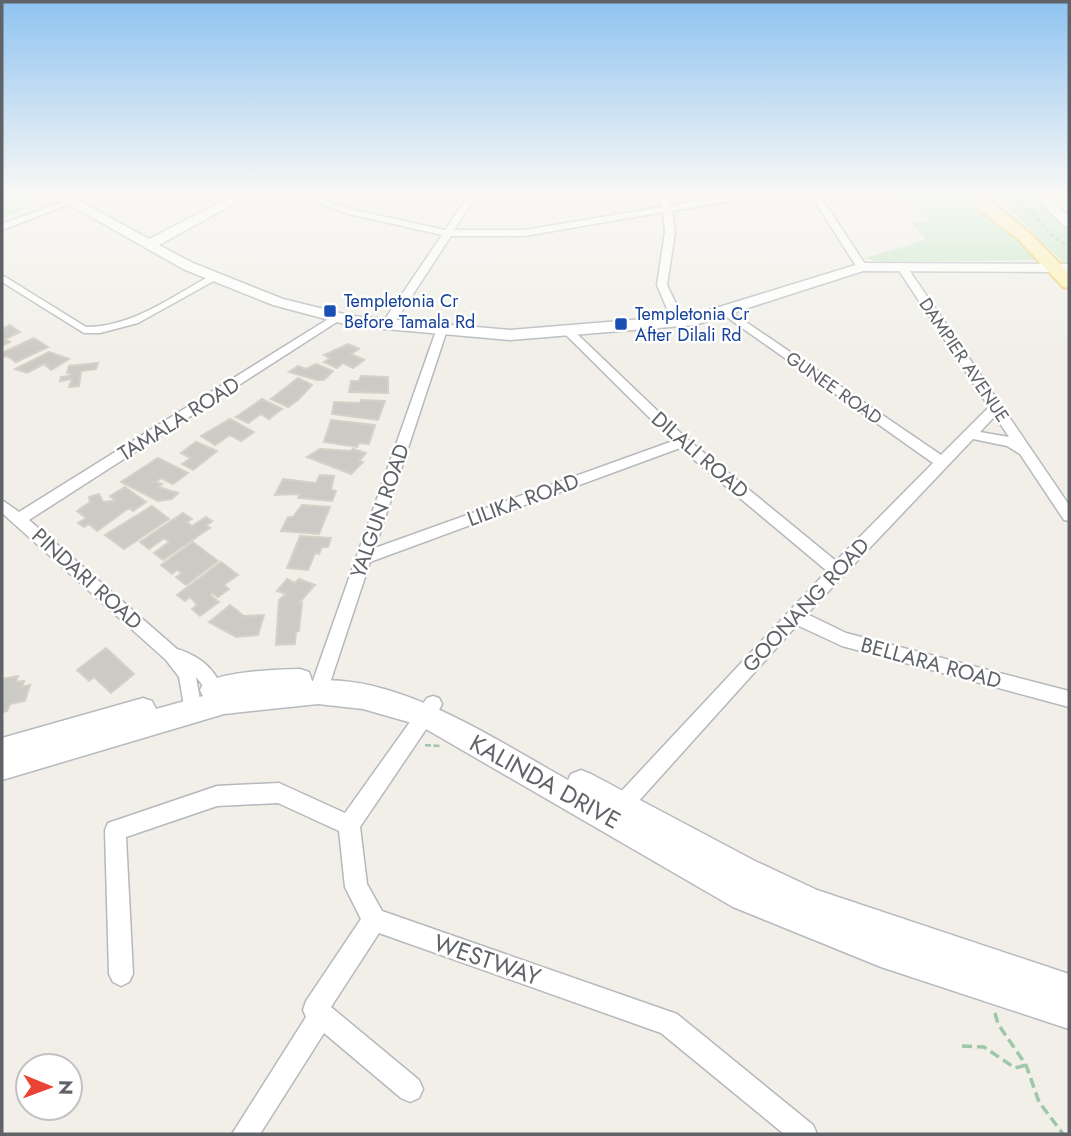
<svg xmlns="http://www.w3.org/2000/svg" width="1071" height="1136" font-family="Jost,sans-serif">
  <style>
    .green { fill: #c5e8c5 }
    .building { fill: #cccac5; stroke: #d6d1c6; stroke-width: 2 }
    .lines { fill: none; stroke-linecap: round; stroke-linejoin: round }
    .street-casing { stroke: #b5b8bc; stroke-width: 3 }
    .secondary-casing { stroke: #b6babf; stroke-width: 3 }
    .primary-casing { stroke: #f2c960; stroke-width: 4 }
    .path-far2 { stroke: #9cc7a9; stroke-width: 2; stroke-dasharray: 4.5 2.5; stroke-linecap: butt }
    .path-far1 { stroke: #9cc7a9; stroke-width: 2.5; stroke-dasharray: 6 2.5; stroke-linecap: butt }
    .path { stroke: #9cc7a9; stroke-width: 3.5; stroke-dasharray: 10 5; stroke-linecap: butt }
    .street { fill: #fff; fill-rule: evenodd }
    .secondary { fill: #fff; fill-rule: evenodd }
    .primary { fill: #fff2af; fill-rule: evenodd }
    .transit-dot { fill: #1a4fb4; stroke: #fff; stroke-width: 2.5 }
    .labels { text-anchor: middle; stroke-width: 5; stroke-linejoin: round; paint-order: stroke }
    .far-transit-label { font-size: 18px; fill: #164399; stroke: #fff; text-anchor: start }
    .far-street-label { font-size: 18px; fill: #5f6368; stroke: #fff }
    .street-label { font-size: 21px; fill: #5f6368; stroke: #fff }
    .near-street-label { font-size: 24px; fill: #5f6368; stroke: #fff }
  </style>
  <rect width="100%" height="100%" fill="#f1efe8"/>
  <!-- green -->
  <g class="green">
    <path d="M2 193H24L37 199 28 208 2 218Z"/>
    <path d="M903 193H965C988 218 1018 234 1041 260L880 262 865 258 926 240 912 223 929 221Z"/>
    <path d="M993 193H1034L1069 227V268Z"/>
  </g>
  <!-- building -->
  <g class="building">
    <path d="M10 325 20 332 5 339 10 342 2 346V329Z"/>
    <path d="M34 338 48 347 16 362 7 356 2 357V353Z"/>
    <path d="M348 344 359 349 351 354 364 360 353 368 343 363 337 368 324 362 330 358 324 355Z"/>
    <path d="M49 352 69 359 51 370 44 364 27 373 15 369Z"/>
    <path d="M98 363 96 369 81 371 79 386 69 387 72 379 60 381 61 377 69 376 70 373H67L69 366Z"/>
    <path d="M316 364 333 371 324 380H317L289 372 298 366 306 369Z"/>
    <path d="M361 376 388 377V393L349 392 351 381H359Z"/>
    <path d="M298 378 312 385 298 400 288 407 271 399Z"/>
    <path d="M262 399 282 409 269 419 261 414 248 423 236 417Z"/>
    <path d="M361 400 385 401 378 420 332 414 334 402 360 403Z"/>
    <path d="M230 419 254 432 241 441 230 435 215 445 201 436Z"/>
    <path d="M331 420 375 425 369 444 359 443 357 447 324 442Z"/>
    <path d="M196 442 217 451 193 470 182 464 191 458 181 453Z"/>
    <path d="M320 449 351 451 353 449 366 453 359 461 363 462 351 474 307 457Z"/>
    <path d="M158 458 188 473 173 484 161 478 156 482 162 484 158 487 178 493 172 499 158 501 121 482Z"/>
    <path d="M320 475 334 476 331 490 336 491 332 501 298 498 300 494 275 495 283 479 316 483Z"/>
    <path d="M125 487 146 502 133 511 129 508 97 531 89 524 84 527 78 523 86 518 77 511 90 502 89 497 99 494 103 502 112 501 115 500 110 496Z"/>
    <path d="M302 505 330 507 319 534 281 531 288 517H293Z"/>
    <path d="M152 506 169 519 124 549 105 535Z"/>
    <path d="M183 513 192 519 187 522 192 526 206 517 212 521 206 526 210 528 163 560 154 553 169 542 164 538 149 549 140 542Z"/>
    <path d="M300 536 331 538 328 547H322L319 554 315 553 308 570 287 568Z"/>
    <path d="M193 542 218 561 186 585 176 577 182 573 177 570 172 574 161 565Z"/>
    <path d="M221 562 238 575 224 585 229 589 218 597 212 593 210 595 219 602 200 616 192 609 197 605 193 600 190 597 185 601 177 595Z"/>
    <path d="M287 579 295 583 299 579 315 585 299 603H302L299 631 296 632 295 644 276 645 279 600 286 594 277 591Z"/>
    <path d="M230 605 244 616 264 615 258 635 236 637 209 622Z"/>
    <path d="M106 648 134 674 111 693 94 677 89 681 77 670Z"/>
    <path d="M18 676 16 682 24 681 22 687 30 685 25 701 10 704 7 711 2 712V679Z"/>
  </g>
  <g class="lines">
    <defs>
      <g id="street">
        <path d="M290 193H303L354 210 445 230 470 193H478L454 230H525L662 207 658 193H666L670 206 745 193H818L867 267 858 269 814 200 749 198 672 211 675 232 667 285 685 323 683 325 673 323 657 285 665 232 663 212 525 236H451L393 325 387 328 381 325 442 235 349 214Z"/>
        <path d="M68 200 75 202 2 230V224Z"/>
        <path d="M901 263 905 264 1069 505V521L1064 520 1020 454 1007 446 973 439 807 614 846 633 1069 691V707L842 646 797 625 628 813 621 816 614 813 611 806 614 799 827 571 680 448 370 562 327 692 324 698 318 700 312 698 309 692 437 328 447 330 375 548 673 441 566 335 564 333 570 330 574 331 687 439 836 561 933 463 721 313 730 311 941 455 989 407 896 266ZM995 416 1009 437 980 432Z"/>
        <path d="M2 275 86 327C132 327 171 297 210 276L219 278 138 323 100 333H84L2 282Z"/>
        <path d="M333 316 343 318 29 520 177 649C203 657 219 672 225 699L222 705 216 707 210 705 204 687 196 677 202 711 200 717 193 719 186 717 179 677 166 660 2 513V500L19 512Z"/>
        <path d="M433 696 439 698 442 704 439 710 360 827 367 884 382 911 677 1014 813 1125 817 1134H784L661 1033 379 933 331 1007 419 1080 423 1089 419 1098 410 1102 401 1098 324 1033 260 1134H232L306 1017 303 1010 306 1001 361 919 345 887 339 831 278 803 217 806 126 837 133 974 129 982 121 986 113 982 109 974 105 830 108 823 217 786 279 783 345 813 427 698Z"/>
      </g>
      <g id="secondary">
        <path d="M49 193H65L149 239 238 193H254L159 245 193 263 283 299 352 316 510 330 693 315 862 263 1066 264H1069V272L863 271 695 325 510 340 352 326 273 305 183 269Z"/>
        <path d="M1031 193H1044L1069 216V227L1064 226Z"/>
        <path d="M300 669 309 672 312 681C397 672 497 741 568 780L571 774 581 770 591 774 755 861 817 890 1069 974V1029L881 967 733 907 419 725 363 709 318 704 224 714 2 780V738L143 698 152 701 156 709 203 696 200 690 204 682C234 671 268 670 300 669Z"/>
      </g>
      <path id="primary" d="M965 193H980L1031 234 1069 273V288L1063 287 1019 240 983 212Z"/>
    </defs>
    <!-- street casing -->
    <use href="#street" class="street-casing"/>
    <!-- secondary casing -->
    <use href="#secondary" class="secondary-casing"/>
    <!-- primary casing -->
    <use href="#primary" class="primary-casing"/>
    <!-- path-far2 -->
    <path class="path-far2" d="M1012 193 1056 239 1069 247"/>
    <!-- path-far1 -->
    <path class="path-far1" d="M425 745 440 746"/>
    <!-- path -->
    <g class="path">
      <path d="M995 1013 998 1024 1026 1065 1039 1102 1063 1134"/>
      <path d="M962 1046 984 1047 1015 1068 1026 1065"/>
    </g>
    <!-- street -->
    <use href="#street" class="street"/>
    <!-- secondary -->
    <use href="#secondary" class="secondary"/>
    <!-- primary -->
    <use href="#primary" class="primary"/>
  </g>
  <!-- sky -->
  <linearGradient id="sky" x2="0" y2="1"><stop stop-color="#8fc3f1"/><stop offset="0.55" stop-color="#f9f8f5"/><stop offset="1" stop-color="#f9f8f5" stop-opacity="0"/></linearGradient>
  <rect width="1071" height="352" fill="url(#sky)"/>
  <!-- markers -->
  <g class="transit-dot">
    <rect x="323" y="304" width="14" height="14" rx="3.5"/>
    <rect x="614" y="317" width="14" height="14" rx="3.5"/>
  </g>
  <g class="labels">
    <!-- far-transit labels -->
    <g class="far-transit-label">
      <text x="344" y="307">Templetonia Cr<tspan x="344" dy="21">Before Tamala Rd</tspan></text>
      <text x="635" y="320">Templetonia Cr<tspan x="635" dy="21">After Dilali Rd</tspan></text>
    </g>
    <!-- far-street labels -->
    <g class="far-street-label">
      <text transform="translate(964 360) rotate(56)" y="6">DAMPIER AVENUE</text>
      <text transform="translate(834 388) rotate(35)" y="6">GUNEE ROAD</text>
    </g>
    <!-- street labels -->
    <g class="street-label">
      <text transform="translate(179 419) rotate(-32)" y="7">TAMALA ROAD</text>
      <text transform="translate(700 455) rotate(41)" y="7">DILALI ROAD</text>
      <text transform="translate(523 500) rotate(-20)" y="7">LILIKA ROAD</text>
      <text transform="translate(380 511) rotate(-71)" y="7">YALGUN ROAD</text>
      <text transform="translate(87 579) rotate(42)" y="7">PINDARI ROAD</text>
      <text transform="translate(806 605) rotate(-47)" y="7">GOONANG ROAD</text>
      <text transform="translate(931 663) rotate(15)" y="7">BELLARA ROAD</text>
    </g>
    <!-- near-street labels -->
    <g class="near-street-label">
      <text transform="translate(545 782) rotate(29)" y="8">KALINDA DRIVE</text>
      <text transform="translate(487 960) rotate(19)" y="8">WESTWAY</text>
    </g>
  </g>
  <!-- border -->
  <rect width="1071" height="1136" fill="none" stroke="#5f6368" stroke-width="7"/>
  <!-- north arrow -->
  <g transform="translate(49 1087) rotate(91)"><circle r="33" fill="#ffffff" stroke="#bfc1c3" stroke-width="2"/>
  <path d="M0-5L12 26L0 18L-12 26Z" fill="#ea4335"/>
  <text y="-10" font-size="19" font-weight="bold" text-anchor="middle" fill="#5f6368">N</text>
  </g>
</svg>
